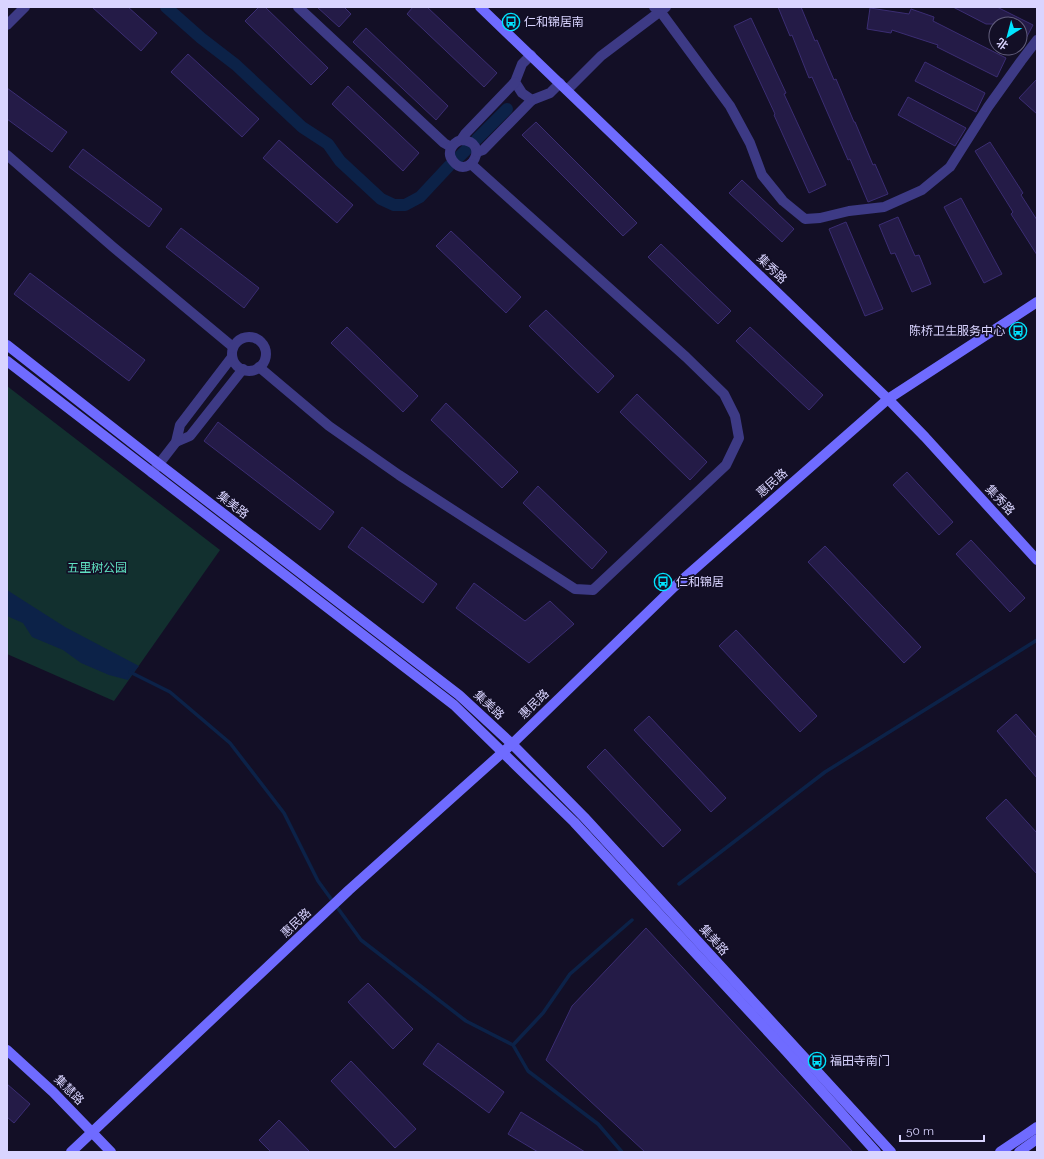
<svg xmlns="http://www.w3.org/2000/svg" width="1044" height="1159" font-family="Raleway,'Noto Sans SC',sans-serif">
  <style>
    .green { fill: #12302f }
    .water { fill: #0c2248 }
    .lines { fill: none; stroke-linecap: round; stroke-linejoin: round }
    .stream { stroke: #0c2248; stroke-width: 3.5 }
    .canal { stroke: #0c2248; stroke-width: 12 }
    .building { fill: #241b47; stroke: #3b2d73 }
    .street { stroke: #3d3a85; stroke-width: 10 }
    .secondary { stroke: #6f6bff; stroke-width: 10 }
    .labels { text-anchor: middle; stroke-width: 3.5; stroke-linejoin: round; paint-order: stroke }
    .poi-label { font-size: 12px; fill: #d9d4ff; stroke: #130f26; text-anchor: start }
    .street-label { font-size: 12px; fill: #d9d4ff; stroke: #130f26 }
    .park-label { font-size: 12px; fill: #5fe0c0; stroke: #130f26 }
  </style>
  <rect width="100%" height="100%" fill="#130f26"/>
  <!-- green -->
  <path class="green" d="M7 386 220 550 114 701 7 654Z"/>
  <!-- water -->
  <path class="water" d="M7 590 65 627 139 666 128 680 109 675 81 663 63 650 32 637 23 623 7 616Z"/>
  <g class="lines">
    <!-- stream -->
    <g class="stream">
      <path d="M130 672 170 692 230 743 284 813 318 881 361 940 466 1021 513 1045 528 1071 598 1124 622 1152"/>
      <path d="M679 884 825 772 1037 640"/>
      <path d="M513 1045 543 1013 570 974 632 920"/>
    </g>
    <!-- canal -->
    <g class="canal">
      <path d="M166 7 201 38 236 65 302 127 328 144 340 161 381 199 394 205H405L420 197 449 166"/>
      <path d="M477 139 507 109"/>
      <path d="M458 158 468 148"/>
    </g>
  </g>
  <!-- building -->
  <g class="building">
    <path d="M92 7H128L157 33 141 51Z"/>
    <path d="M259 7H265L328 68 311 85 245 21Z"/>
    <path d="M317 7H344L351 14 339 27Z"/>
    <path d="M413 7H427L497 73 484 87 407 14Z"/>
    <path d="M778 7H801L815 41 817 40 834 80 836 79 854 122H855L873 165 875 164 888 194 868 202 850 159 848 160 812 77 809 78 792 35 790 36Z"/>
    <path d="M953 7H997L1033 25 1020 50V24H986Z"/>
    <path d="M870 8 909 14 911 9 934 17 933 21 1006 58 997 77 937 47 938 45 892 30 891 33 867 29Z"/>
    <path d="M751 18 786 93 784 94 826 185 809 193 774 115 775 114 734 26Z"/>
    <path d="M366 28 448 106 436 120 353 42Z"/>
    <path d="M188 54 259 119 242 137 171 72Z"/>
    <path d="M925 62 985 93 976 112 915 81Z"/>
    <path d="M1037 79V114L1019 98Z"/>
    <path d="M348 86 419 153 403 171 332 104Z"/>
    <path d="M7 88 67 132 52 152 7 119Z"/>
    <path d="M908 97 966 128 955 146 898 115Z"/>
    <path d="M536 122 637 223 623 236 522 135Z"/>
    <path d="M279 140 353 205 337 223 263 158Z"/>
    <path d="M990 142 1023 193 1021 195 1037 220V255L1011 214 1013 212 975 151Z"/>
    <path d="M83 149 162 209 149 227 69 167Z"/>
    <path d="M742 180 794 229 782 242 729 193Z"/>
    <path d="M961 198 1002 274 984 283 944 207Z"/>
    <path d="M898 217 915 256 919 255 931 284 912 292 895 253 891 254 879 225Z"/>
    <path d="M846 222 883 309 865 316 829 229Z"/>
    <path d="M181 228 259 288 244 308 166 247Z"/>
    <path d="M451 231 521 297 506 313 436 246Z"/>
    <path d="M661 244 731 311 718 324 648 257Z"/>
    <path d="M30 273 145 360 129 381 14 294Z"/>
    <path d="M546 310 614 376 598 393 529 326Z"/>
    <path d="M347 327 418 396 403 412 331 343Z"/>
    <path d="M750 327 823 395 809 410 736 341Z"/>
    <path d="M637 394 707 462 690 480 620 412Z"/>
    <path d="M446 403 518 472 502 488 431 420Z"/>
    <path d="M218 422 334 512 320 530 204 441Z"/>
    <path d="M907 472 953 522 939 535 893 485Z"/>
    <path d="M538 486 607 552 592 569 523 503Z"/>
    <path d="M362 527 437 584 423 603 348 547Z"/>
    <path d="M971 540 1025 598 1010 612 956 554Z"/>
    <path d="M825 546 921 647 904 663 808 562Z"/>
    <path d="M474 583 525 621 550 601 574 624 529 663 456 608Z"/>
    <path d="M736 630 817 716 800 732 719 646Z"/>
    <path d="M1016 714 1037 738V778L997 731Z"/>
    <path d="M649 716 726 798 711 812 634 730Z"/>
    <path d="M605 749 681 830 663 847 587 767Z"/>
    <path d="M1006 799 1037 833V874L986 818Z"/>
    <path d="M646 928 853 1152H645L546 1060 572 1006Z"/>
    <path d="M368 983 413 1029 393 1049 348 1002Z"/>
    <path d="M438 1043 504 1092 489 1113 423 1064Z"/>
    <path d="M351 1061 416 1129 395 1148 331 1081Z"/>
    <path d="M7 1084 30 1104 14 1123 7 1117Z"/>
    <path d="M521 1112 585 1152H538L508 1134Z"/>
    <path d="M279 1120 310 1152H271L259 1140Z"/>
  </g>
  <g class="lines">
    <!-- street -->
    <g class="street">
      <path d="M298 7 444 143 451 147"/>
      <path d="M654 7 660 11 730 106 750 143 762 175 783 201 805 219 820 218 849 211 884 207 922 190 950 167 988 107 1021 61 1037 40"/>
      <path d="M7 25 25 7"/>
      <path d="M531 55 522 64 515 82 522 93 532 100 550 93 560 83"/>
      <path d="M567 90 601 56 666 7"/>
      <path d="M461 140C492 141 469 182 453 161 446 153 452 143 461 140L465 134 515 82"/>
      <path d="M477 152 483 150 532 100"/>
      <path d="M7 155 113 247 233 347"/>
      <circle cx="249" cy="354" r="17"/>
      <path d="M259 367 329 426 399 475 575 589 593 590 726 465 739 438 735 416 724 394 686 357 471 164"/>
      <path d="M176 442 190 436 243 369"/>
      <path d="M152 473 176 442 180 425 232 357"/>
    </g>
    <!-- secondary -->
    <g class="secondary">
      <path d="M480 7 888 399 925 437 1037 560"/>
      <path d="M7 345 159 464 459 695 512 744 584 817 891 1152"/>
      <path d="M7 361 454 705 574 822 786 1051 876 1152"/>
      <path d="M7 1050 53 1092 111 1152"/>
      <path d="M71 1152 349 890 512 744 674 587 888 399 1037 302"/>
      <path d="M1000 1152 1037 1127"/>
      <path d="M1019 1152 1037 1139"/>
    </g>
  </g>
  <!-- icons -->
  <defs>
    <symbol id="bus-ring" viewBox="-11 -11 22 22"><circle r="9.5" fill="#130f26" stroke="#00e5ff" stroke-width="1.5"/><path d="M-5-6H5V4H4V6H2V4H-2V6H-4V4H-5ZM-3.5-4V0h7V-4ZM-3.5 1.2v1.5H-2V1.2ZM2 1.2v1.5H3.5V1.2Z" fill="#00e5ff"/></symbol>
  </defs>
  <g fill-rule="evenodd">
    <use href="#bus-ring" x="501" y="12" width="20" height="20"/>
    <use href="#bus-ring" x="1008" y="321" width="20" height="20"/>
    <use href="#bus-ring" x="653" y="572" width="20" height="20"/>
    <use href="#bus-ring" x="807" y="1051" width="20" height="20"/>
  </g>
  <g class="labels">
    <!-- poi labels -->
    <g class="poi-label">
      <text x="524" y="26">仁和锦居南</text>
      <text x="1005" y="335" text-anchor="end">陈桥卫生服务中心</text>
      <text x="676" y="586">仁和锦居</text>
      <text x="830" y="1065">福田寺南门</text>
    </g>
    <!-- street labels -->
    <g class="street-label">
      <text transform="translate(772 269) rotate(44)" y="4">集秀路</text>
      <text transform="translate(772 483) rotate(-41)" y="4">惠民路</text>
      <text transform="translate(1000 500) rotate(47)" y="4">集秀路</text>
      <text transform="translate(233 505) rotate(38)" y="4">集美路</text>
      <text transform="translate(534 704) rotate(-44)" y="4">惠民路</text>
      <text transform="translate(489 705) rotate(43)" y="4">集美路</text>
      <text transform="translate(296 923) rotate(-43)" y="4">惠民路</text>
      <text transform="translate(714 940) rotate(48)" y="4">集美路</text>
      <text transform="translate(69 1090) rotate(45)" y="4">集慧路</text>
    </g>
    <!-- park labels -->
    <g class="park-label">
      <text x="97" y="572">五里树公园</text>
    </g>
  </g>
  <!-- border -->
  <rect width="1044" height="1159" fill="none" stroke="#d9d4ff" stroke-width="16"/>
  <!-- north arrow -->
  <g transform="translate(1008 36) rotate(216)"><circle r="19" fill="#130f26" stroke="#625e7d"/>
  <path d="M0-3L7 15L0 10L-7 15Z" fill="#00e5ff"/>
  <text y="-6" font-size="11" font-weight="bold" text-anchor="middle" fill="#d9d4ff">北</text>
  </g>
  <!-- scale -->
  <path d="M900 1135v6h84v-6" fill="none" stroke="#d9d4ff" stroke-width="2"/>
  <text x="906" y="1135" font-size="12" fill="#d9d4ff" stroke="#130f26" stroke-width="3" paint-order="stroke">50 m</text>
</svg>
